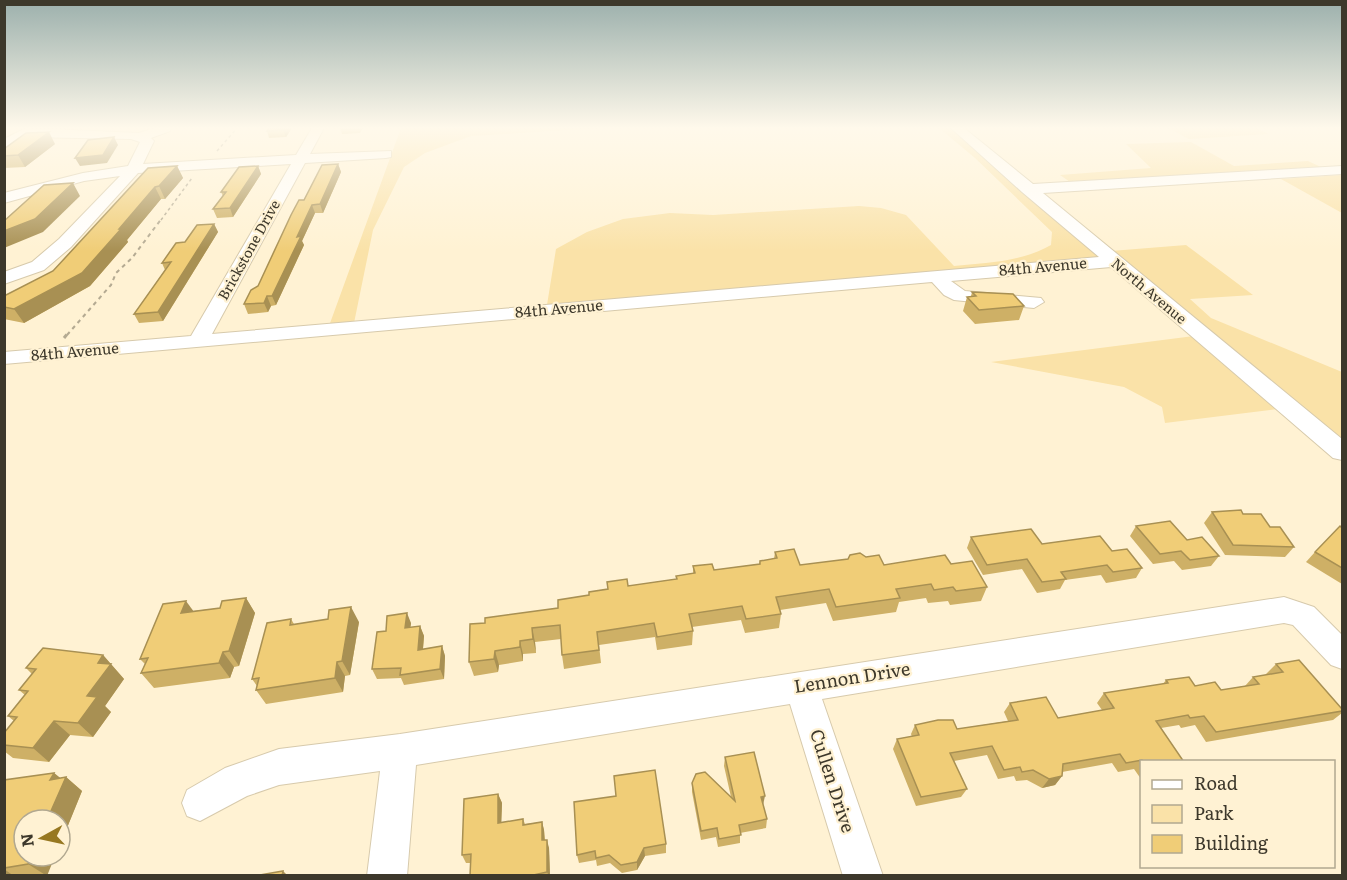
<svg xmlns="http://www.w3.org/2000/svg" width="1347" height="880" font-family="Literata,serif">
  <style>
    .green { fill: #fae2a8 }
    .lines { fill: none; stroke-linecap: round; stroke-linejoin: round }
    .minor-casing { stroke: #d7caac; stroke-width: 2 }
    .path-far2 { stroke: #b4aa92; stroke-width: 1.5; stroke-dasharray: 3 3; stroke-linecap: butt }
    .path-far1 { stroke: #b4aa92; stroke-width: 2; stroke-dasharray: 4 4; stroke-linecap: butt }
    .path { stroke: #b4aa92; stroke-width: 3; stroke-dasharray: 4.5 4.5; stroke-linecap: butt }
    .minor { fill: #fff; fill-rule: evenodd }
    .wall { fill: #ceb066 }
    .shaded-wall { fill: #a89053 }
    .building { fill: #f0cd77; stroke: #a89053; stroke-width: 1.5 }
    .labels { text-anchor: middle; stroke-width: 4.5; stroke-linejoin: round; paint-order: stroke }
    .far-street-label { font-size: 14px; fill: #3d382b; stroke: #fff2d3 }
    .street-label { font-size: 15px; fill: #3d382b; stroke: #fff2d3 }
    .near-street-label { font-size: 18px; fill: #3d382b; stroke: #fff2d3 }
  </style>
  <rect width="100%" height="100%" fill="#fff2d3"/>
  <!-- green -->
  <g class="green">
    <path d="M401 128H603L471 136 425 153 404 167 373 230 354 323 547 305 556 249 587 232 623 219 670 213 713 215 859 206 881 208 906 215 954 266C986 263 1022 262 1051 245L1052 232 975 158 939 128H951L1100 254 1093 262 354 324 329 326Z"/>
    <path d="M1168 128H1256L1269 134 1189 139Z"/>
    <path d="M1191 142 1234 166 1308 161 1323 168 1073 184 1060 175 1151 168 1126 144Z"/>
    <path d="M1342 175V213L1281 179Z"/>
    <path d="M1186 245 1253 295 1190 299 1211 318 1342 372V440L1111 251Z"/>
    <path d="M1194 336 1277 409 1165 423 1162 407 1124 387 991 362Z"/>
  </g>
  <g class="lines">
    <defs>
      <g id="minor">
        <path d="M26 128 139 133 154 128H171L170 131 151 138 154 141 143 164 296 155 312 128H324L310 154 391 151V157L386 158 305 163 212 334 1099 257 1022 192 951 128H964L1033 184 1342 166V174L1043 193 1342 439V460L1333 458 1111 267 951 281 965 291 1041 298 1044 302 1034 308 954 300 944 295 932 282 4 364V352L191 336 291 164 138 173 71 247 44 270 4 284V272L32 262 59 239 120 176 84 181 4 203V193L83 173 128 166 140 142 131 139 28 137 4 149V139Z"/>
        <path d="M1284 597 1314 607 1342 635V669L1331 665 1293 625 1284 623 822 699 883 876H843L790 704 416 765 407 876H367L380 771 279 785 247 796 200 821 187 816 182 803 187 790 225 768 279 749 400 734Z"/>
      </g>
    </defs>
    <!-- minor casing -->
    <use href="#minor" class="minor-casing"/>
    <!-- path-far2 -->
    <g class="path-far2">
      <path d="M217 151 237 128"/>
      <path d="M161 220 192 178"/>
    </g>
    <!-- path-far1 -->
    <path class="path-far1" d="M67 335 111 285 116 273 132 258 162 218"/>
    <!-- path -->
    <path class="path" d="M64 338 68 333"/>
    <!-- minor -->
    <use href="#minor" class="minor"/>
  </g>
  <!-- wall -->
  <g class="wall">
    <path d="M292 128 286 137 269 138 267 131Z"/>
    <path d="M340 128H363L360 133 342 134Z"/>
    <path d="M55 144 25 167 4 168V149Z"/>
    <path d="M338 164 341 172 323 213H315L302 241 304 245 276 305 271 306 268 312 248 314 244 304 258 286 304 200Z"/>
    <path d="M177 166 183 178 165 199H161L127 240 128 242 90 286 24 323 4 319V296L53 271Z"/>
    <path d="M258 166 261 174 233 217 217 218 213 209 223 196 221 192Z"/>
    <path d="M214 224 218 232 163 321 139 323 134 314 165 270 162 263 185 242Z"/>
    <path d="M972 292 1024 306 1019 320 975 324 963 311 967 297 971 296Z"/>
    <path d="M1212 512 1243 514 1270 527 1294 547 1285 557 1225 555 1204 523Z"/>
    <path d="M1136 526 1187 540 1219 556 1211 566 1182 570 1174 561 1153 564 1130 536Z"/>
    <path d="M1342 528V584L1306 562 1315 552Z"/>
    <path d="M971 537 1112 551 1142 568 1136 578 1106 583 1101 575 1065 580 1060 589 1037 593 1022 569 983 575 967 548Z"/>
    <path d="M775 552 800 565 951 564 987 587 981 601 950 605 948 601 928 603 926 598 899 602 896 612 833 621 826 603 780 610 781 614 779 628 745 633 741 620 692 627 693 631 692 645 657 650 655 637 599 645 601 663 564 669 562 655 561 639 535 642 536 653 523 654V661L499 665 498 672 474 676 469 662 485 623 558 608 589 595 628 586 676 579V576L693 573V566L714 570 759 564 760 561 774 559Z"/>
    <path d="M246 598 255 613 239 666 234 667 230 678 154 688 141 673 145 664 140 659 193 611 220 608Z"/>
    <path d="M291 619 294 624 359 622 350 675 345 676 343 692 266 704 256 690 257 686 252 679Z"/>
    <path d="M411 623 410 628 420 626 424 636 423 649 442 646 445 656 444 679 404 685 401 678 377 679 372 669 386 631Z"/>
    <path d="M103 655 124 679 105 706 111 712 93 737 70 735 49 762 13 758 4 751V733L14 721 8 716 25 695 19 690 32 674 26 668Z"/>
    <path d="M1276 664 1342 709V713L1333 720 1206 742 1195 725 1181 728 1179 725 1161 728 1184 762H1142V779H1141L1134 769 1118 772 1112 763 1062 772V776L1055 785 1042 788 1027 780 1016 781 1014 776 998 779 987 755 954 761 967 789 961 797 916 806 893 749 897 739 912 737 911 734 915 725 957 729 1008 721 1004 712 1010 703 1058 718 1102 710 1097 703 1104 693 1163 684 1166 680 1221 690 1245 686 1253 677 1267 675 1266 674Z"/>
    <path d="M725 757 763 805 767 819 766 828 740 833V843L718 847 716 837 701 840 692 792V783L731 797 724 766Z"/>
    <path d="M54 773 60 778 66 777 82 791 60 845V820L47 876H4V780Z"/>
    <path d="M498 794 502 803 501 823 523 819 525 824 542 822 544 830 545 840 549 848 550 876H470L471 863H466L462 855Z"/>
    <path d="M574 802 666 844V853L645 856 637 870 622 873 610 863 597 866 596 860 579 863 577 855Z"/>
  </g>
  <!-- shaded-wall -->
  <g class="shaded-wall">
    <path d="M285 128H292L286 137 283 130Z"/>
    <path d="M49 132 55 144 25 167 18 155Z"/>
    <path d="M114 137 118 145 107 163 80 166 75 158Z"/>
    <path d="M338 164 341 172 323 213 320 204Z"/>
    <path d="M177 166 183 178 165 199 159 186Z"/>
    <path d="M258 166 261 174 233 217 230 208Z"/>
    <path d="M73 183 80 196 43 232 4 248V231Z"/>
    <path d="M155 187 161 199 127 240 128 242 90 286 24 323 14 309 119 229Z"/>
    <path d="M312 205 315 213 302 241 304 245 276 305 272 296 297 237Z"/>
    <path d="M214 224 218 232 163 321 158 312Z"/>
    <path d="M267 296 271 306 268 312 264 303Z"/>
    <path d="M246 598 255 613 239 666 229 651Z"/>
    <path d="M186 601 197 616 181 613Z"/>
    <path d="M351 607 359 622 350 675 342 661Z"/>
    <path d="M407 613 411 623 409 638 405 628Z"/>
    <path d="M420 626 424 636 422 660 418 650Z"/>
    <path d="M532 628 535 642 536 653 533 639Z"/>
    <path d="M520 641 523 654V661L520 647Z"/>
    <path d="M442 646 445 656 444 679 440 669Z"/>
    <path d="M495 651 499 665 498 672 494 659Z"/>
    <path d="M223 652 234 667 230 678 219 663Z"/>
    <path d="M103 655 124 679 105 706 111 712 93 737 78 723 98 663Z"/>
    <path d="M337 662 345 676 343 692 335 678Z"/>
    <path d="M54 721 70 735 49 762 33 748Z"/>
    <path d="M54 773 64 781 66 777 82 791 60 845V820H47L50 780Z"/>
    <path d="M1062 776 1055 785 1042 788 1049 779Z"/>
    <path d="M498 794 502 803 501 832 498 823Z"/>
    <path d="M765 796 763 805 761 797Z"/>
    <path d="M542 822 544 830 545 849 542 840Z"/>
    <path d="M547 840 549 848 550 876H549L547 872Z"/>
    <path d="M644 848 645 856 637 870V862Z"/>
    <path d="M32 856H55L47 876 28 864Z"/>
    <path d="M4 869 14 876H4Z"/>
    <path d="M283 871 288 876H282Z"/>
  </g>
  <!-- building -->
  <g class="building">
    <path d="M269 128H285L283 130 267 131Z"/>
    <path d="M49 132 18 155 4 156V149L26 133Z"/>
    <path d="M114 137 103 155 75 158 88 140Z"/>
    <path d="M338 164 320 204 312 205 297 237 301 236 272 296H267L264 303 244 304 251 290 258 286 291 215 299 200H304L322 165Z"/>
    <path d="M177 166 159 186 155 187 119 229H121L82 273 14 309 4 307V296L53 271 148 168Z"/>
    <path d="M258 166 230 208 213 209 226 192H221L239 167Z"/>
    <path d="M73 183 35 219 4 231V221L44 185Z"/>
    <path d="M214 224 158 312 134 314 171 262 162 263 176 243 185 242 197 225Z"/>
    <path d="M972 292 1013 294 1024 306 979 310 967 297 976 296Z"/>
    <path d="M1241 510 1243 514H1261L1270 527H1280L1294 547 1233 545 1212 512Z"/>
    <path d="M1170 521 1187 540 1202 537 1219 556 1190 560 1181 551 1160 554 1136 526Z"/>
    <path d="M1340 526 1342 528V568L1315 552Z"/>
    <path d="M1031 529 1042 544 1100 536 1112 551 1127 549 1142 568 1113 572 1107 565 1061 572 1066 579 1042 582 1027 559 987 565 971 537Z"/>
    <path d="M794 549 800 565 848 559 850 555 860 553 866 557 879 555 884 565 945 555 951 564 972 561 987 587 956 591 953 587 934 590 931 584 896 589 900 598 836 607 829 589 776 597 781 614 746 619 742 606 689 614 693 631 657 637 654 623 597 632 599 650 562 655 560 625 532 628 533 639 520 641V647L495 651 494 659 469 662 470 624 485 623V618L558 608V600L589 595V592L608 589 607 582 627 579 628 586 677 579 676 576 695 573 693 566 712 564 714 570 760 564V561L777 558 775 552Z"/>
    <path d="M246 598 229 651 223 652 219 663 141 673 148 658 140 659 163 604 186 601 181 613 220 608 222 601Z"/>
    <path d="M351 607 342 661 337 662 335 678 256 690 259 678 252 679 267 623 291 619 290 625 328 619 329 610Z"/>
    <path d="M407 613 405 628 420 626 418 650 442 646 440 669 400 675 401 668 372 669 377 632 386 631 387 616Z"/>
    <path d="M43 648 103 655 98 663 111 664 87 696 97 697 78 723 54 721 33 748 4 745V733L17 717 8 716 28 691 19 690 36 669 26 668Z"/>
    <path d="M1299 660 1342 709V711L1216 732 1204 716 1190 718 1188 715 1156 721 1184 762H1143L1142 760 1126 763 1120 754 1063 764 1062 776 1049 779 1033 770 1022 772 1020 767 1004 770 992 746 950 753 967 789 921 797 897 739 919 735 915 725 938 720H953L957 729 1018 720 1010 703 1046 697 1058 718 1114 708 1104 693 1168 683 1166 680 1189 677 1195 686 1215 682 1221 690 1259 684 1253 677 1283 672 1276 664Z"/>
    <path d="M754 752 765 796 761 797 767 819 739 825 741 835 719 839 717 828 701 831 692 783 696 774 705 772 735 801 725 757Z"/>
    <path d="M655 770 666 844 644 848 637 862 621 865 609 855 596 858 595 851 577 855 574 802 616 796 614 776Z"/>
    <path d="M54 773 50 780 66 777 47 820H24V856H32L28 864 4 868V780Z"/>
    <path d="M498 794V823L523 819V825L542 822V840H547V872L529 876H470L471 854 462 855 464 799Z"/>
    <path d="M283 871 282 876H254Z"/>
  </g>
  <!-- sky -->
  <linearGradient id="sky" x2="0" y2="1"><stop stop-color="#9cb0ac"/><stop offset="0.51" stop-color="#fff9eb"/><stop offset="1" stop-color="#fff9eb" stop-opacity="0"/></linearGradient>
  <rect width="1347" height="251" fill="url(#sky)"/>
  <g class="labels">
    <!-- far-street labels -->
    <g class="far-street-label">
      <text transform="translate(249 250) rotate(-61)" y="5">Brickstone Drive</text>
      <text transform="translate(1149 291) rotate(40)" y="5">North Avenue</text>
    </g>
    <!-- street labels -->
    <g class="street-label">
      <text transform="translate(1043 267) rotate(-5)" y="5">84th Avenue</text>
      <text transform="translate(559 309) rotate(-5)" y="5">84th Avenue</text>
      <text transform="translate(75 352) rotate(-5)" y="5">84th Avenue</text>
    </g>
    <!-- near-street labels -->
    <g class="near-street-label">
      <text transform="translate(852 678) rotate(-9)" y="6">Lennon Drive</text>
      <text transform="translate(832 781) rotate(72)" y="6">Cullen Drive</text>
    </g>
  </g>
  <!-- border -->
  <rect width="1347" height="880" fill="none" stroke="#3d382b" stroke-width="12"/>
  <!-- legend -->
  <rect x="1140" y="760" width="195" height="108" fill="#fff2d3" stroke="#b1a890" stroke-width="1.5"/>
  <rect x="1152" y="780" width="30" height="9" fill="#ffffff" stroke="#b1a890" stroke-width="1.5"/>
  <text x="1194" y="790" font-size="18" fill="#3d382b">Road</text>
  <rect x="1152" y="805" width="30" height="18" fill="#fae2a8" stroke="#b1a890" stroke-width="1.5"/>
  <text x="1194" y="820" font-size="18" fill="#3d382b">Park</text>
  <rect x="1152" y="835" width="30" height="18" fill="#f0cd77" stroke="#b1a890" stroke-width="1.5"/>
  <text x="1194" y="850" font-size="18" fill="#3d382b">Building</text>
  <!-- north arrow -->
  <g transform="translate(42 838) rotate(262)"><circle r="28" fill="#fff2d3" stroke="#b1a890" stroke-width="1.5"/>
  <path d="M0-4.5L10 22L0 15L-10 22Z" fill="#977821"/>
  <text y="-9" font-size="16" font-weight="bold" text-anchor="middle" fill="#3d382b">N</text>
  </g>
</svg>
